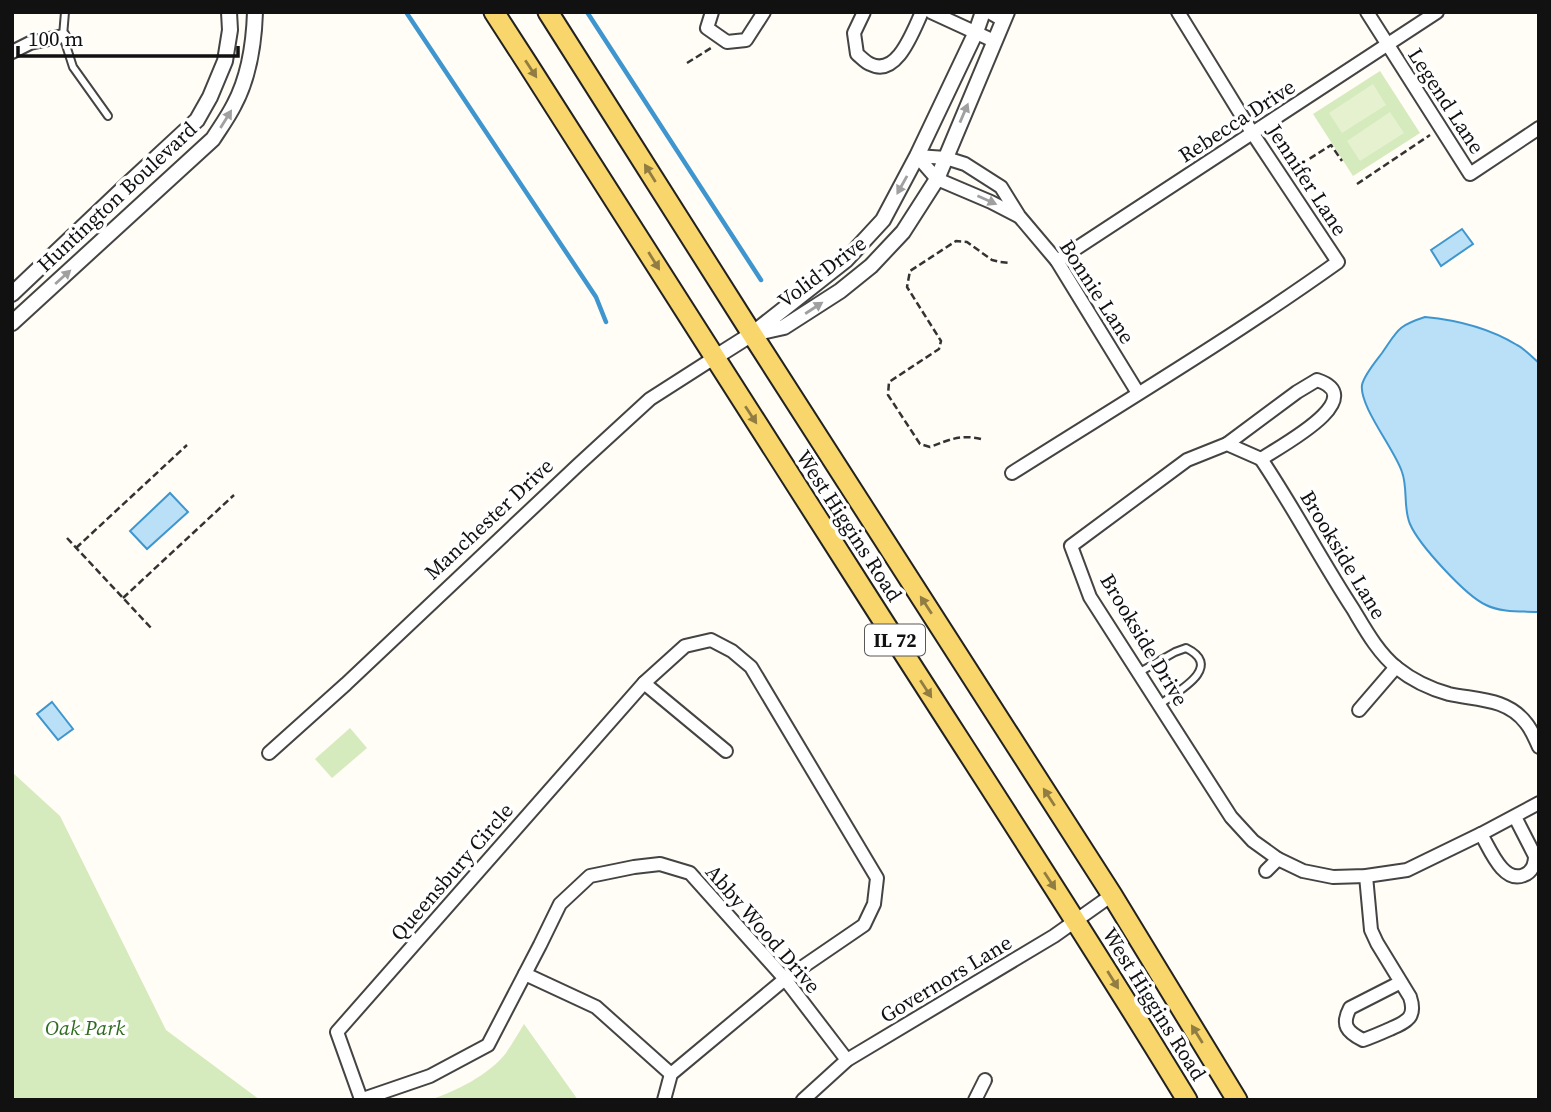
<svg xmlns="http://www.w3.org/2000/svg" width="1551" height="1112" font-family="'Source Serif 4',serif">
  <style>
    .green { fill: #d5ebbd }
    .pitch { fill: #e6f2cf }
    .water { fill: #b9e0f7; stroke: #3f96cf; stroke-width: 2 }
    .lines { fill: none; stroke-linecap: round; stroke-linejoin: round }
    .stream { stroke: #3f96cf; stroke-width: 4.5 }
    .service-casing { stroke: #444; stroke-width: 10 }
    .minor-casing { stroke: #444; stroke-width: 16 }
    .tertiary-casing { stroke: #444; stroke-width: 18 }
    .primary-casing { stroke: #222; stroke-width: 23 }
    .path { stroke: #333; stroke-width: 2.5; stroke-dasharray: 7 3.5; stroke-linecap: butt }
    .service { stroke: #fff; stroke-width: 6 }
    .minor { stroke: #fff; stroke-width: 12 }
    .tertiary { stroke: #fff; stroke-width: 14 }
    .primary { stroke: #f9d66b; stroke-width: 19 }
    .oneway { fill: #917d42 }
    .oneway2 { fill: #a0a0a0 }
    .labels { text-anchor: middle; stroke-width: 7; stroke-linejoin: round; paint-order: stroke }
    .shield { fill: #fff; stroke: #585858; stroke-width: 2 }
    .shield-label { font-size: 19px; font-weight: bold; fill: #111 }
    .street-label { font-size: 21px; fill: #111; stroke: #fff }
    .park-label { font-size: 21px; font-style: italic; fill: #2f6b1f; stroke: #fff }
  </style>
  <rect width="100%" height="100%" fill="#fffdf5"/>
  <!-- green -->
  <g class="green">
    <path d="M1380 71 1420 133 1353 176 1313 114Z"/>
    <path d="M350 728 367 748 332 778 315 759Z"/>
    <path d="M12 772 60 816 166 1030 260 1100H12Z"/>
    <path d="M524 1024 578 1100H430C456 1091 489 1075 506 1053 512 1044 518 1034 524 1024Z"/>
  </g>
  <!-- pitch -->
  <g class="pitch">
    <path d="M1373 84 1386 105 1342 133 1329 113Z"/>
    <path d="M1390 112 1404 133 1360 161 1347 141Z"/>
  </g>
  <!-- water -->
  <g class="water">
    <path d="M1462 229 1473 244 1441 266 1431 250Z"/>
    <path d="M1425 317C1457 320 1489 328 1517 345 1525 349 1532 357 1539 363V612C1522 611 1502 613 1486 605 1466 596 1419 545 1410 524 1403 508 1408 488 1402 472 1395 450 1359 406 1362 385 1364 375 1376 361 1382 353 1398 330 1397 326 1425 317Z"/>
    <path d="M170 493 188 512 147 549 130 531Z"/>
    <path d="M52 702 73 729 58 740 37 714Z"/>
  </g>
  <g class="lines">
    <!-- stream -->
    <g class="stream">
      <path d="M406 12 596 297 606 322"/>
      <path d="M587 12 761 280"/>
    </g>
    <defs>
      <g id="service">
        <path d="M65 12 63 36 73 67 108 116"/>
        <path d="M1138 673 1175 652 1186 648C1225 667 1177 692 1160 704"/>
      </g>
      <g id="minor">
        <path d="M712 12 707 28 727 42 746 40 764 12"/>
        <path d="M864 12 854 33 857 54C861 57 865 62 870 64 897 78 913 31 922 12"/>
        <path d="M931 12 994 41"/>
        <path d="M989 12 1003 20"/>
        <path d="M1367 12 1470 174 1539 128"/>
        <path d="M12 52 30 43 63 36"/>
        <path d="M917 156 946 158 965 164 1001 187 1019 216 1057 261 1138 393"/>
        <path d="M917 156 937 179 991 202 1018 216"/>
        <path d="M1057 261 1437 12"/>
        <path d="M1227 444 1297 392 1317 380C1372 398 1279 447 1261 459"/>
        <path d="M1261 459 1227 444 1187 460 1071 546 1090 597 1231 817 1253 841 1278 859 1266 871"/>
        <path d="M1261 459C1294 508 1321 560 1353 609 1365 629 1378 653 1397 668 1412 680 1431 689 1449 694 1477 700 1507 698 1526 723 1532 730 1535 739 1539 747"/>
        <path d="M1012 473C1121 404 1233 337 1338 262L1253 134 1178 12"/>
        <path d="M644 683 726 751"/>
        <path d="M1359 710 1396 667"/>
        <path d="M269 753 346 684 578 465 650 399 714 358"/>
        <path d="M1481 834C1490 849 1503 884 1524 875 1532 872 1535 864 1535 856L1515 817"/>
        <path d="M1278 859 1303 871 1333 877 1366 876 1407 870 1481 834 1539 803"/>
        <path d="M1366 876 1371 930 1377 943 1410 997C1417 1018 1406 1022 1390 1029 1381 1033 1372 1037 1363 1040 1347 1032 1341 1025 1350 1008L1401 982"/>
        <path d="M525 974 596 1007 671 1074"/>
        <path d="M361 1099 337 1032 644 683 685 646 711 640 732 651 751 667 877 878 874 904 864 925 785 979 671 1074 664 1100"/>
        <path d="M360 1100 430 1076 488 1045 540 945 560 904 590 876 634 867 660 864 690 873 785 979 847 1060"/>
        <path d="M803 1100 847 1060 1054 936 1112 895"/>
        <path d="M975 1100 985 1080"/>
      </g>
      <g id="tertiary">
        <path d="M12 294 130 182 197 120 210 97 225 61 230 30 229 12"/>
        <path d="M12 323 213 139C220 128 228 117 234 105 249 77 254 44 255 12"/>
        <path d="M757 333 784 327 840 291 871 266 903 232 937 179 1007 12"/>
        <path d="M714 358 752 334 846 260 883 220 917 156 976 32 983 12"/>
      </g>
      <g id="primary">
        <path d="M494 12C621 208 745 406 871 602 977 768 1085 932 1187 1100"/>
        <path d="M548 12 752 334 1112 895 1237 1100"/>
      </g>
    </defs>
    <!-- service casing -->
    <use href="#service" class="service-casing"/>
    <!-- minor casing -->
    <use href="#minor" class="minor-casing"/>
    <!-- tertiary casing -->
    <use href="#tertiary" class="tertiary-casing"/>
    <!-- primary casing -->
    <use href="#primary" class="primary-casing"/>
    <!-- path -->
    <g class="path">
      <path d="M687 63 711 48"/>
      <path d="M1292 170 1331 145 1342 161"/>
      <path d="M1357 184 1430 135"/>
      <path d="M981 439C960 434 949 440 930 447L920 444 888 395 889 382 939 349 941 341 907 287 910 271 956 241 967 242 992 260 1000 262 1011 263"/>
      <path d="M67 538 152 629"/>
      <path d="M76 548 187 445"/>
      <path d="M123 598 234 495"/>
    </g>
    <!-- service -->
    <use href="#service" class="service"/>
    <!-- minor -->
    <use href="#minor" class="minor"/>
    <!-- tertiary -->
    <use href="#tertiary" class="tertiary"/>
    <!-- primary -->
    <use href="#primary" class="primary"/>
  </g>
  <!-- one-way arrows -->
  <defs><path id="oneway-solid" d="M-6-.8H1V-3.2L6.5 0L1 3.2V.8H-6Z" transform="scale(1.75)"/></defs>
  <g class="oneway">
    <use href="#oneway-solid" transform="translate(531 69) rotate(57)"/>
    <use href="#oneway-solid" transform="translate(650 173) rotate(-122)"/>
    <use href="#oneway-solid" transform="translate(654 261) rotate(58)"/>
    <use href="#oneway-solid" transform="translate(751 415) rotate(57)"/>
    <use href="#oneway-solid" transform="translate(926 605) rotate(-123)"/>
    <use href="#oneway-solid" transform="translate(926 689) rotate(57)"/>
    <use href="#oneway-solid" transform="translate(1049 797) rotate(-123)"/>
    <use href="#oneway-solid" transform="translate(1050 881) rotate(57)"/>
    <use href="#oneway-solid" transform="translate(1113 980) rotate(58)"/>
    <use href="#oneway-solid" transform="translate(1197 1034) rotate(-122)"/>
  </g>
  <g class="oneway2">
    <use href="#oneway-solid" transform="translate(964 113) rotate(-67)"/>
    <use href="#oneway-solid" transform="translate(226 119) rotate(-58)"/>
    <use href="#oneway-solid" transform="translate(902 185) rotate(119)"/>
    <use href="#oneway-solid" transform="translate(987 200) rotate(24)"/>
    <use href="#oneway-solid" transform="translate(63 277) rotate(-42)"/>
    <use href="#oneway-solid" transform="translate(814 308) rotate(-33)"/>
  </g>
  <g class="labels">
    <!-- shield labels -->
    <rect class="shield" x="865" y="624.5" width="60" height="31" rx="5"/>
    <g class="shield-label">
      <text x="895" y="647">IL 72</text>
    </g>
    <!-- street labels -->
    <g class="street-label">
      <text transform="translate(1446 101) rotate(57)" y="7">Legend Lane</text>
      <text transform="translate(1237 121) rotate(-33)" y="7">Rebecca Drive</text>
      <text transform="translate(1307 180) rotate(57)" y="7">Jennifer Lane</text>
      <text transform="translate(117 197) rotate(-43)" y="7">Huntington Boulevard</text>
      <text transform="translate(822 272) rotate(-37)" y="7">Volid Drive</text>
      <text transform="translate(1097 292) rotate(57)" y="7">Bonnie Lane</text>
      <text transform="translate(489 519) rotate(-43)" y="7">Manchester Drive</text>
      <text transform="translate(849 526) rotate(57)" y="7">West Higgins Road</text>
      <text transform="translate(1343 555) rotate(59)" y="7">Brookside Lane</text>
      <text transform="translate(1144 640) rotate(59)" y="7">Brookside Drive</text>
      <text transform="translate(452 872) rotate(-49)" y="7">Queensbury Circle</text>
      <text transform="translate(763 929) rotate(49)" y="7">Abby Wood Drive</text>
      <text transform="translate(946 979) rotate(-31)" y="7">Governors Lane</text>
      <text transform="translate(1154 1004) rotate(58)" y="7">West Higgins Road</text>
    </g>
    <!-- park labels -->
    <g class="park-label">
      <text x="85" y="1035">Oak Park</text>
    </g>
  </g>
  <!-- border -->
  <rect width="1551" height="1112" fill="none" stroke="#111111" stroke-width="28"/>
  <!-- scale -->
  <path d="M18 46v10h220v-10" fill="none" stroke="#111111" stroke-width="3.5"/>
  <text x="28" y="46" font-size="21" fill="#111111" stroke="#ffffff" stroke-width="5" paint-order="stroke">100 m</text>
</svg>
